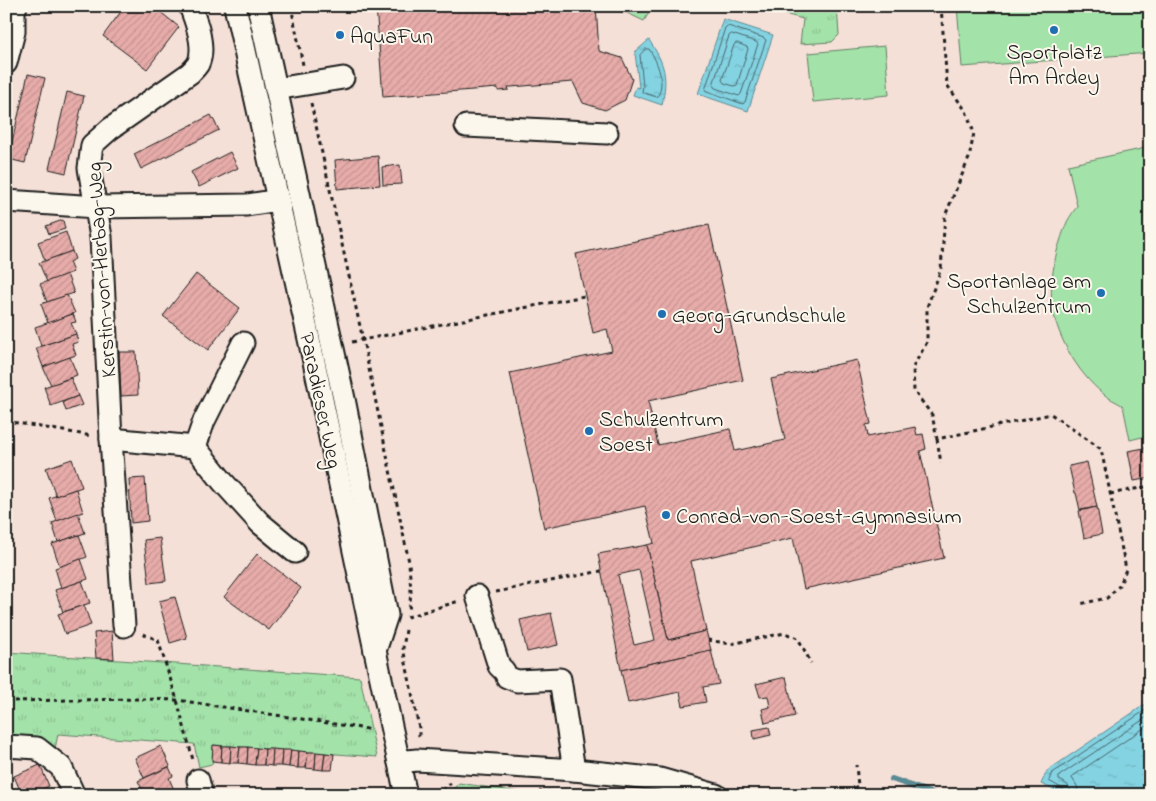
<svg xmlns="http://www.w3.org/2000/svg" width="1156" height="801" font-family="'Indie Flower',sans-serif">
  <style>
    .grass { fill: url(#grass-tufts); stroke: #607f62 }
    .pitch { fill: #a3e2a9; stroke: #607f62 }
    .water { fill: url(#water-ripples); stroke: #5a8a93 }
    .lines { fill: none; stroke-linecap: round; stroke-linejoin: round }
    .shore { stroke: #46656b; stroke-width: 1 }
    .stream { stroke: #5a8a93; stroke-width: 6 }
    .building { fill: url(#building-hatch); stroke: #1c1c1c; fill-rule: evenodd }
    .minor-casing { stroke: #1c1c1c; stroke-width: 25 }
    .path { stroke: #1c1c1c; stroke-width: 3; stroke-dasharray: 4 4; stroke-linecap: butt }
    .minor { stroke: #fbf7ec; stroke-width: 21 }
    .poi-dot { fill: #1f6fb2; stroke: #fbf7ec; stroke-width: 2 }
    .labels { text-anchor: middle; stroke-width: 4; stroke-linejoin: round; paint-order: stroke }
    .poi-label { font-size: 22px; fill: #1c1c1c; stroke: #fbf7ec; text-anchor: start }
    .street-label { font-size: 22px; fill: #1c1c1c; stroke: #fbf7ec }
  </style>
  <defs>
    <pattern id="grass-tufts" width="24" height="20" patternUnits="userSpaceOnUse" patternTransform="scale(1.25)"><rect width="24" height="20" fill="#a3e2a9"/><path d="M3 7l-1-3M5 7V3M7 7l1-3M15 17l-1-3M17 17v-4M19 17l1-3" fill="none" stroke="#8cc191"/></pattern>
    <pattern id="water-ripples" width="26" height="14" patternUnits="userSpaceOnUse" patternTransform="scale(1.25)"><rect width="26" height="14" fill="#84d3e2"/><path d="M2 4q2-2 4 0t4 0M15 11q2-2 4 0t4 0" fill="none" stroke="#71b5c1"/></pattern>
    <pattern id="building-hatch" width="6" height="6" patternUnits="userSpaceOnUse" patternTransform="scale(1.25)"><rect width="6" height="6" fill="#e7aca9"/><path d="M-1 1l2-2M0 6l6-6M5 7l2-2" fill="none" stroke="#c69391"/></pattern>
  </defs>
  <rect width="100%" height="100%" fill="#f5e0d8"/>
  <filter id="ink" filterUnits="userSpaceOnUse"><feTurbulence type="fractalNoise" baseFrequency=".02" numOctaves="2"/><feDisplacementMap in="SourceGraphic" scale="10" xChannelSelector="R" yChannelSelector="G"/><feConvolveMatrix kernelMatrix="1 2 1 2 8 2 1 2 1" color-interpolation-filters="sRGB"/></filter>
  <g filter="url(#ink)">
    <!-- grass -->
    <g class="grass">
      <path d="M613 6H653L644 21 627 13 613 10Z"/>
      <path d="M769 6H837L839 35 832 42 800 44 803 19 769 10Z"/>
      <path d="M6 652 360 677 377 757 214 745 212 764 199 767 194 744 58 734 55 749 6 739Z"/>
      <path d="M459 783 526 793 527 795H447Z"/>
    </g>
    <!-- pitch -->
    <g class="pitch">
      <path d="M957 6H1150V53L962 67Z"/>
      <path d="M885 46 889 95 813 102 808 53Z"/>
      <path d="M1150 147V435L1130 440 1123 406C1119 403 1114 401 1109 398 1081 379 1057 339 1052 305 1050 287 1053 268 1057 251 1060 242 1063 231 1067 222 1070 216 1074 211 1077 206L1068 165Z"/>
    </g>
    <!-- water -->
    <g class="water">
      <path d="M723 19 773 35 748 111 698 94Z"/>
      <path d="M649 40C665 64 668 76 662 105L633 95 636 87 639 88 635 52Z"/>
      <path d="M1150 701V795H1065L1041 784 1047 771Z"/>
    </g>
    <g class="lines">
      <!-- shore -->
      <g class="shore">
        <path d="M728 26 764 38 766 40 745 102 743 104 707 91 705 90 725 28Z"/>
        <path d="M732 34 756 42 758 44 741 94 739 96 715 88 713 85 729 36Z"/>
        <path d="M737 43 747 47 748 49 737 85 734 86 724 83 722 80 734 45Z"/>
        <path d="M646 49H649C658 62 666 84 657 97L644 93 642 92 643 86 640 55Z"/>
        <path d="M1065 795 1063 789 1049 781 1051 774 1150 707"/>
        <path d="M1071 795C1071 786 1066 783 1059 780V776L1150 715"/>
        <path d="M1078 795 1077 786 1072 778 1073 776 1150 724"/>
      </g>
      <!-- stream -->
      <path class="stream" d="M892 779 936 795"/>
    </g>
    <!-- building -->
    <g class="building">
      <path d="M125 6H153L179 27 147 69 103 36Z"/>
      <path d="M376 6H596L599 51 622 58 632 79 625 100 605 110 583 103 573 82 511 87H508L509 90 498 91V88L383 97Z"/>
      <path d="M28 74 45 78 25 163 8 159Z"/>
      <path d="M67 92 84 96 66 173 49 169Z"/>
      <path d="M211 115 219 130 141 169 134 154Z"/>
      <path d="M230 152 238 168 199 187 191 172Z"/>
      <path d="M378 156 380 185 337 189 335 160Z"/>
      <path d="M400 165 402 184 383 185 382 167Z"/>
      <path d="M63 220 65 229 49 234 46 226Z"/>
      <path d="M709 225 743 380 648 401 658 445 730 429 735 451 785 440 771 379 857 360 871 424 866 425 868 437 915 427 917 435 923 434 926 449 920 451 944 558 804 589 793 538 691 561 706 631 668 640 647 545 654 543 645 506 544 528 510 373 612 351 607 329 593 333 576 254Z"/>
      <path d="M66 232 72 251 45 261 38 242Z"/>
      <path d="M72 251 75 259 69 262 73 272 47 282 39 263Z"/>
      <path d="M67 274 74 293 47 302 40 284Z"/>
      <path d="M196 274 240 308 208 350 163 316Z"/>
      <path d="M67 295 75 313 48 323 41 304Z"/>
      <path d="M73 314 76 322 71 323 76 334 41 346 35 327Z"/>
      <path d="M76 334 78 342 72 344 76 355 43 367 36 348Z"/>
      <path d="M119 352H136L138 395 121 396Z"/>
      <path d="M70 357 77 375 51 385 43 367Z"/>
      <path d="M71 378 78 396 51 406 44 387Z"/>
      <path d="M78 396 82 405 66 411 63 402Z"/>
      <path d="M1150 447V478L1134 481 1128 451Z"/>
      <path d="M72 459 82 487 56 496 46 468Z"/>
      <path d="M1087 462 1097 507 1080 510 1076 493H1075L1069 466Z"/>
      <path d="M145 478 148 521 131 523 129 479Z"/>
      <path d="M76 489 83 512 57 521 49 498Z"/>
      <path d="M1097 507 1102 534 1084 538 1079 511Z"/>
      <path d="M78 513 85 533 58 542 52 523Z"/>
      <path d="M79 535 87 557 60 567 52 544Z"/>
      <path d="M160 538 166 581 149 583 144 540Z"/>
      <path d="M647 545 668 640 706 631 711 650 621 670 598 554ZM639 570 655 640 634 645 618 575Z"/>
      <path d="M257 554 301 588 269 630 224 597Z"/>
      <path d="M81 559 88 579 61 588 55 568Z"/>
      <path d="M82 581 90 603 63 612 55 590Z"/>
      <path d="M175 597 187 638 170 643 159 601Z"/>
      <path d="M84 605 91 625 65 634 58 614Z"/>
      <path d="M551 613 558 645 527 652 520 620Z"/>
      <path d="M112 631 114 659 96 658 94 633Z"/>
      <path d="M711 650 719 684 703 687 706 702 683 706 680 692 628 703 621 670Z"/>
      <path d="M786 677 795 716 765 723 762 709 770 707 768 696 760 697 756 684Z"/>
      <path d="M769 727 771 735 754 739 753 730Z"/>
      <path d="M213 745 222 746 221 762 212 761Z"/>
      <path d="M161 746 170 766 144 778 135 758Z"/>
      <path d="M222 746H231L230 763 221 762Z"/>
      <path d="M231 746 240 747 238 763H230Z"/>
      <path d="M240 747H248L247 764 238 763Z"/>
      <path d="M248 747 257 748 255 765 247 764Z"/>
      <path d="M257 748 265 749 264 765H255Z"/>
      <path d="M265 749H273L272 766 264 765Z"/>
      <path d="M273 749 282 750 281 766H272Z"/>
      <path d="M282 750H291L289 767 281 766Z"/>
      <path d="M291 750 299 751 298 768 289 767Z"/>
      <path d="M299 751 308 752 306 768H298Z"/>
      <path d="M308 752H316L315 769 306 768Z"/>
      <path d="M316 752 325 753 323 770 315 769Z"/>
      <path d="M325 753 334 754 332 770H323Z"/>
      <path d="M40 765 49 786 31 795H22L14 776Z"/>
      <path d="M169 767 173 776 169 778 174 790 163 795H137L136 794 143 791 138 781Z"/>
    </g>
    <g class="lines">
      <defs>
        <g id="minor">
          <path d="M235 6 313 357 391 726 406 795"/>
          <path d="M258 6 344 399 387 615 375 651"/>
          <path d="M6 63 14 32V11L16 6"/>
          <path d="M276 89 343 78"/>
          <path d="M466 126 607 133"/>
          <path d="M6 201 97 207 247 205 279 200"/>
          <path d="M111 439 195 447 223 482 260 523 295 552"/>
          <path d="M195 447 204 421 243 343"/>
          <path d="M477 596 499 666 504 671"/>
          <path d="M124 626 111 439 101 237 89 168 92 145 110 129 190 73C193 70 196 67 198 64 206 48 196 21 190 6"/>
          <path d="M507 677 517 681 560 679 574 770"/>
          <path d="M6 746 37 748 61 767 74 795"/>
          <path d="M399 762 417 760 574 770 660 779 716 795"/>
          <path d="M198 780 202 795"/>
        </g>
      </defs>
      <!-- minor casing -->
      <use href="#minor" class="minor-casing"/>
      <!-- path -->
      <g class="path">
        <path d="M291 6 303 65"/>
        <path d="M941 6 947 85 966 111 974 133 969 158 945 216 941 269 927 307V342L913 367 914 391 932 415 937 439 1051 414 1101 449 1126 569 1120 585 1107 598 1080 604"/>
        <path d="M311 103 363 340 409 562 411 592 409 611"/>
        <path d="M352 342 584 296"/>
        <path d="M6 421 92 436"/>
        <path d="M937 439 941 463"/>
        <path d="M1110 494 1150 486"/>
        <path d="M496 592 601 571"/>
        <path d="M407 617 459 601"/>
        <path d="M406 630 403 648 419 728V739"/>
        <path d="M143 634 158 640 177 700 193 760"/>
        <path d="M708 640 731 644 785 633 798 638 811 663"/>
        <path d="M6 701 142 699 177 700 367 729 371 728"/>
        <path d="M539 791 577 795"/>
        <path d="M436 795 451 783"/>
        <path d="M839 795 858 786 856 765"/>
      </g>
      <!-- minor -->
      <use href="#minor" class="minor"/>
    </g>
  </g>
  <!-- markers -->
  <g class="poi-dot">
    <circle cx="1054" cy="30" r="5"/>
    <circle cx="340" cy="35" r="5"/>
    <circle cx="1101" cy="293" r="5"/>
    <circle cx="662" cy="314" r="5"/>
    <circle cx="589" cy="431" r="5"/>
    <circle cx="666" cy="515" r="5"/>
  </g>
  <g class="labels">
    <!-- poi labels -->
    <g class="poi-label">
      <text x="350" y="43">AquaFun</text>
      <text x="1054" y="59" text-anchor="middle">Sportplatz<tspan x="1054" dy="25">Am Ardey</tspan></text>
      <text x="1091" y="288" text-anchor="end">Sportanlage am<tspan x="1091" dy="25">Schulzentrum</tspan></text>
      <text x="672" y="322">Georg-Grundschule</text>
      <text x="599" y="426">Schulzentrum<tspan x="599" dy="25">Soest</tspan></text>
      <text x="676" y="523">Conrad-von-Soest-Gymnasium</text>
    </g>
    <!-- street labels -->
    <g class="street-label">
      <text transform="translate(100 270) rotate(-94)" y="8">Kerstin-von-Herbag-Weg</text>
      <text transform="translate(322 400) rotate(78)" y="8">Paradieser Weg</text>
    </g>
  </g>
  <!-- margin -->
  <rect width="1156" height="801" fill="none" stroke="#fbf7ec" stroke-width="25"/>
  <rect x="12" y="12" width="1131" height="776" fill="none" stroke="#1c1c1c" stroke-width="2" filter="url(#ink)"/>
</svg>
